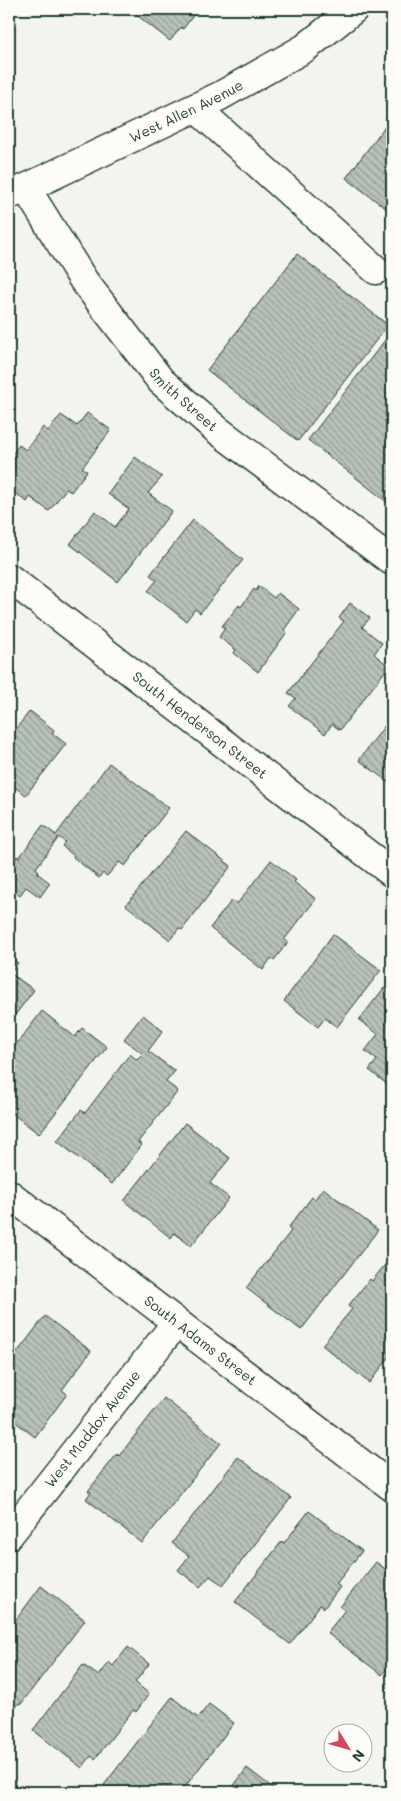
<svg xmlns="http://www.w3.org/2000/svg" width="401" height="1801" font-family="Mali,sans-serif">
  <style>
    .building { fill: url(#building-back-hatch); stroke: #1f3d34 }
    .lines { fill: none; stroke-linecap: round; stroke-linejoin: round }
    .minor-casing { stroke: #1f3d34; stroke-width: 31 }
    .minor { stroke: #fdfcf7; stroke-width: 28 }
    .labels { text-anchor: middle; stroke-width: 4.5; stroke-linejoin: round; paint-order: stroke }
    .street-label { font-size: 14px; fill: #1f3d34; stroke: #fdfcf7 }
  </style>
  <defs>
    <pattern id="building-back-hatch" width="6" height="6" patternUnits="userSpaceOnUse" patternTransform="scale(1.25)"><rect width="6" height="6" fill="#b9c1bb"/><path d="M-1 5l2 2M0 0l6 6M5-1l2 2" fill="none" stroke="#969e99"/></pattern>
  </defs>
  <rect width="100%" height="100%" fill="#f4f4ef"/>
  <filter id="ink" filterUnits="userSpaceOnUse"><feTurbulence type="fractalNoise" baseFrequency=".02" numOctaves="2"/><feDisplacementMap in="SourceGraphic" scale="10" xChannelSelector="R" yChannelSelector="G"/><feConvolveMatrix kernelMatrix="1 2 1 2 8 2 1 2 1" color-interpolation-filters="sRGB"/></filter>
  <g filter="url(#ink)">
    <!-- building -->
    <g class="building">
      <path d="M129 9H198L183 29 181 27 170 41Z"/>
      <path d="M392 117V213L346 178Z"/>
      <path d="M297 254 388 325 298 441 207 370Z"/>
      <path d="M392 331V506L308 440Z"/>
      <path d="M87 413 111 430 82 468 87 471 71 492 66 489 49 511 30 497 27 502 9 488V459L19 445 26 450 43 427 48 431 61 415 77 426Z"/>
      <path d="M135 457 162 477 148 493 172 511 118 582 70 544 95 511 115 527 129 509 108 494Z"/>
      <path d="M193 520 243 560 200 613 195 609 186 621 148 591 157 580 150 575Z"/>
      <path d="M259 586 274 598 278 593 299 609 284 630 287 632 258 672 234 653 236 650 219 637 225 628 222 626 239 605 241 607 254 589 256 591Z"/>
      <path d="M350 603 370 618 362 627 382 643 374 654 389 666 340 730 332 724 325 734 289 706 296 698 288 693 344 621 339 618Z"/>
      <path d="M30 711 54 730 52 733 66 744 26 795 13 786 9 792V727L14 731Z"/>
      <path d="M392 716V785L359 760Z"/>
      <path d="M109 763 169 808 125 866 119 862 107 876 103 873 99 878 73 857 74 856 62 846 65 842 59 837 36 868 39 871 37 873 50 883 40 897 26 887 20 895 9 886V868L17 856 19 858 43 825 56 835Z"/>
      <path d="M186 831 231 866 182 930 179 928 170 940 126 905Z"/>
      <path d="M271 860 296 880 294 882 316 899 284 940 288 942 274 960 271 958 263 970 210 928 232 900 237 904Z"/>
      <path d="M333 934 381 970 337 1027 325 1018 318 1027 284 1001Z"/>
      <path d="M9 956 18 963 10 973 34 990 9 1023Z"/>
      <path d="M384 988 392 994V1088L369 1070 377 1060 365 1051 378 1034 359 1020Z"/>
      <path d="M42 1011 75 1037 82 1028 107 1047 39 1134 9 1111V1054Z"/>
      <path d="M143 1015 163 1031 148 1051 175 1071 166 1082 178 1091 138 1142 142 1145 112 1184 57 1141 81 1110 85 1113 130 1054 137 1060 143 1054 124 1039Z"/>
      <path d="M185 1123 230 1158 210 1183 229 1198 191 1246 174 1233 171 1238 124 1201Z"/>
      <path d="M323 1188 378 1230 301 1330 246 1288 291 1231 288 1228 312 1197 315 1199Z"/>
      <path d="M392 1256V1354L369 1383 322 1345 352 1309 348 1306 370 1279 372 1281Z"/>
      <path d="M45 1316 91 1351 62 1390 67 1394 35 1437 9 1417V1352L11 1350 16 1354Z"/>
      <path d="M164 1398 221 1443 142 1543 86 1499 91 1492 88 1491 117 1454 119 1456Z"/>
      <path d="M238 1457 291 1498 223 1585 210 1576 200 1587 178 1570 189 1556 172 1543Z"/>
      <path d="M309 1511 362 1551 336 1584 340 1587 324 1608 320 1605 290 1644 235 1602 282 1541 284 1543Z"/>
      <path d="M376 1562 392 1574V1662L382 1675 327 1633 345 1610 340 1607Z"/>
      <path d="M41 1586 85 1620 21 1704 19 1703 9 1715V1623L12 1625Z"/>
      <path d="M128 1647 149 1664 135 1682 149 1694 136 1712 133 1710 95 1759 91 1756 82 1768 33 1730 83 1665 99 1676 109 1662 113 1666Z"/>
      <path d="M172 1697 198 1718 209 1704 234 1723 181 1792H113L104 1785Z"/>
      <path d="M247 1768 278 1792H229Z"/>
    </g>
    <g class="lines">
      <defs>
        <g id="minor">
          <path d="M196 108 376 270"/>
          <path id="s1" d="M26 188 84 281 161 381 216 429 392 561"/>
          <path id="s2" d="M9 195 26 188 220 96 305 48 354 9"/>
          <path id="s3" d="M9 578 392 873"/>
          <path id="s4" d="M9 1194 392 1487"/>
          <path id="s5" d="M9 1535 176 1323"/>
        </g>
      </defs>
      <!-- minor casing -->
      <use href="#minor" class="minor-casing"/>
      <!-- minor -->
      <use href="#minor" class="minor"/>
    </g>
  </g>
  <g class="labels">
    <!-- street labels -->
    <g class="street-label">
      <text dy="5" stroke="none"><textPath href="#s2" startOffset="196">West Allen Avenue</textPath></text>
      <text dy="5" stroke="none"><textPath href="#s1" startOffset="265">Smith Street</textPath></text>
      <text dy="5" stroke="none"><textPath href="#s3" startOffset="241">South Henderson Street</textPath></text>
      <text dy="5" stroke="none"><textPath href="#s4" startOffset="241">South Adams Street</textPath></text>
      <text dy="5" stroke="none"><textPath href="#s5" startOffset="135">West Maddox Avenue</textPath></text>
    </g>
  </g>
  <!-- margin -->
  <rect width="401" height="1801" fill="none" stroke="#fdfcf7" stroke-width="30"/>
  <rect x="15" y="15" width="371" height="1771" fill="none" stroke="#1f3d34" stroke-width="2" filter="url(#ink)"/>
  <!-- north arrow -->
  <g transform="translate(348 1748) rotate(127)"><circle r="24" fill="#fdfcf7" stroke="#a4b0a9"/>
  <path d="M0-4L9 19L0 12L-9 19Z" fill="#d1495b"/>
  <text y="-8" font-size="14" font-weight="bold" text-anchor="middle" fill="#1f3d34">N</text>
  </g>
</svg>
